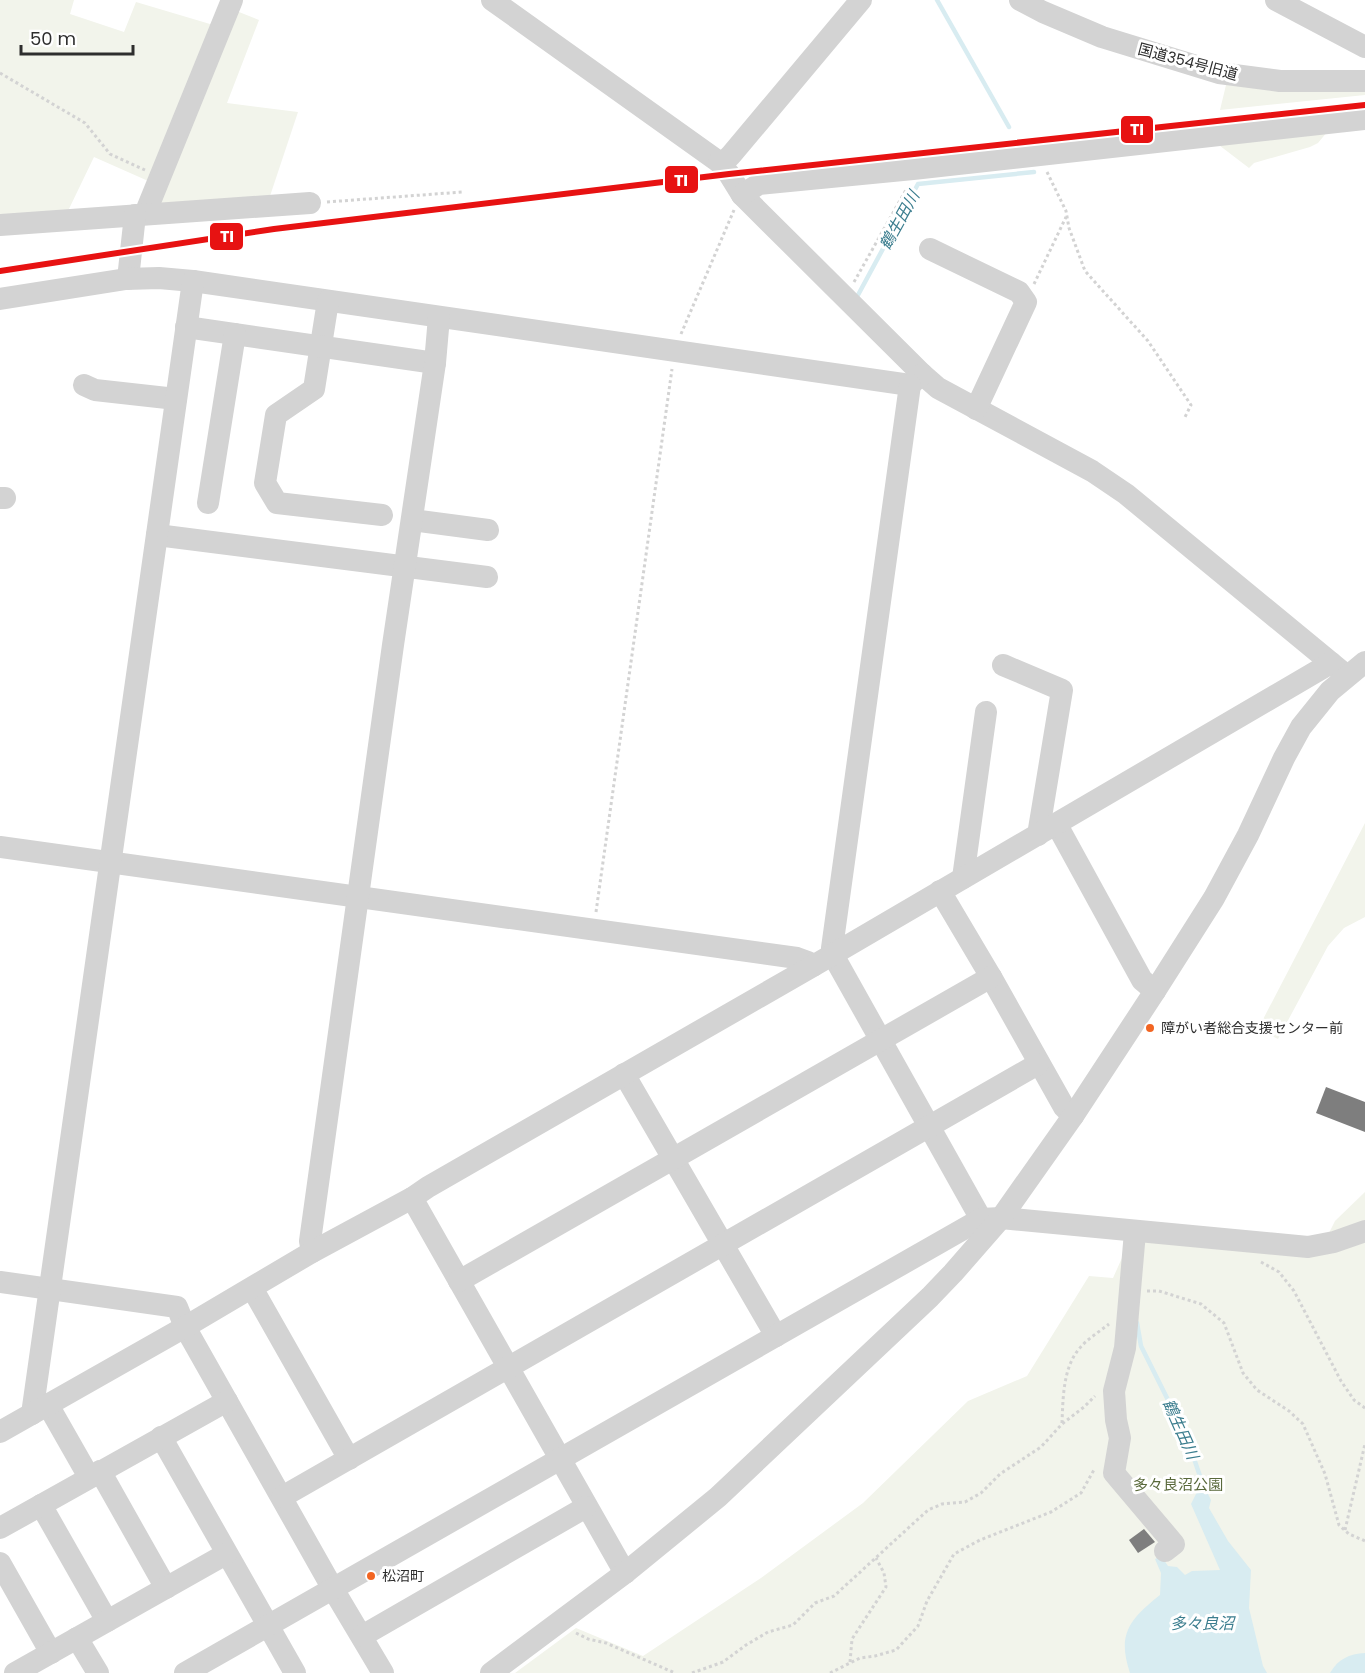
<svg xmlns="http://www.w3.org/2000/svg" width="1365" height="1673" font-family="Poppins,'Noto Sans JP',sans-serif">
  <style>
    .green { fill: #f2f4eb }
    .water { fill: #d8ecf1 }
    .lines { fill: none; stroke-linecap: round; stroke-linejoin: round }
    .stream { stroke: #d8ecf1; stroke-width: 4.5 }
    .building { fill: #7e7e7e }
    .path { stroke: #d3d3d3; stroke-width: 3; stroke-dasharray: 3 3; stroke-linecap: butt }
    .minor { stroke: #d3d3d3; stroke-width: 22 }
    .rail-1-casing { stroke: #fff; stroke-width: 10 }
    .rail-1 { stroke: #e71212; stroke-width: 6 }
    .bus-dot { fill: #f26522; stroke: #fff; stroke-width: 2 }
    .labels { text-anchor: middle; stroke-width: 6; stroke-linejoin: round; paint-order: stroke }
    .bus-label { font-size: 14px; fill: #2e2e2e; stroke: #fff; text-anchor: start }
    .street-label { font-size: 15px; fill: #2e2e2e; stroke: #fff }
    .park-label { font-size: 15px; fill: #59693b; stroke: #fff }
    .water-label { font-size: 16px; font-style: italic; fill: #3c7e8f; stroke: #fff }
    .line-badge { stroke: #fff; stroke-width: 2 }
    .badge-label { font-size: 16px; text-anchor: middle; font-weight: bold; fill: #fff }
  </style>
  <rect width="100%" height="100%" fill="#fff"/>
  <!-- green -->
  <g class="green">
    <path d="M0 0H74L70 14 124 32 136 2 210 24 234 10 259 20 227 103 298 112 269 199 155 208 164 188 94 157 67 213 0 219Z"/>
    <path d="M1226 85 1328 92 1365 91V95L1220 110Z"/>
    <path d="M1332 126 1318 143 1310 147 1254 163 1249 168 1211 139Z"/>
    <path d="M1365 823V917L1344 928 1328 946 1278 1039 1258 1029Z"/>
    <path d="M1365 1192V1222L1328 1235 1335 1221Z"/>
    <path d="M1365 1236V1673H515L576 1628 643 1656 761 1578 863 1503 968 1401 1027 1376 1089 1276 1113 1278 1130 1240Z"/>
  </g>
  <!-- water -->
  <g class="water">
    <path d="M1202 1482 1211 1500 1209 1508 1228 1541 1251 1570 1249 1608 1263 1666 1267 1673H1130C1117 1634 1129 1620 1160 1595L1161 1573 1155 1559 1161 1556 1168 1566 1177 1567 1185 1575 1192 1571 1220 1570 1191 1504Z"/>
    <path d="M1365 1653V1673H1330C1338 1659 1349 1654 1365 1653Z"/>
  </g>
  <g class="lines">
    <!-- stream -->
    <g class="stream">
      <path d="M937 0 1009 127"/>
      <path d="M858 295 918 184 1034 172"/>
      <path d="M1137 1323 1141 1346 1187 1438 1202 1482V1487"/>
    </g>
  </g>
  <!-- building -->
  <g class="building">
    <path d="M1326 1087 1365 1102V1132L1316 1113Z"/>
    <path d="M1144 1529 1155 1542 1138 1553 1129 1540Z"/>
  </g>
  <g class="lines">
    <!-- path -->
    <g class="path">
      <path d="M0 73 85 123 110 154 145 170"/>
      <path d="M1047 172 1066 211 1069 228 1085 271 1148 341 1191 405 1185 417"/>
      <path d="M327 202 462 192"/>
      <path d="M854 282 907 188"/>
      <path d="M1034 284 1066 217"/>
      <path d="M681 334 734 210"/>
      <path d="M596 912 672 369"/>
      <path d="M1261 1262 1279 1272 1294 1291 1341 1381 1354 1400 1365 1408"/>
      <path d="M1147 1291H1159L1201 1304 1224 1323 1243 1373 1257 1390 1289 1411 1303 1424 1325 1474 1339 1525 1349 1534 1365 1541"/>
      <path d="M1062 1423C1063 1398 1063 1368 1079 1349 1087 1339 1099 1332 1109 1324"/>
      <path d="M1345 1530 1365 1444"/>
      <path d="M576 1633 588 1639 606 1643 675 1673"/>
      <path d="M850 1662 852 1639 886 1587 884 1573 876 1558"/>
      <path d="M692 1673 723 1662 746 1645 768 1632 793 1625 815 1603 834 1596 928 1510 942 1504 965 1502 981 1493 1000 1474 1041 1447 1062 1424 1084 1407 1095 1396"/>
      <path d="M830 1673 860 1658 875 1656 896 1650 918 1626 927 1601 954 1554 980 1540 1051 1512 1081 1493 1095 1468"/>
    </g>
    <!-- minor -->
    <g class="minor">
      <path d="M492 0 719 162 729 174 742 195 922 374 938 388 1092 471 1126 494 1341 671"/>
      <path d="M1020 0 1043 12 1102 37 1219 73 1280 81H1365"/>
      <path d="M1276 0 1365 47"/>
      <path d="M719 162 726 160 731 155 861 0"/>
      <path d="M742 195 759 184 913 169 1365 119"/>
      <path d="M145 214 232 0"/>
      <path d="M0 225 310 203"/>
      <path d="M930 249 1019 292 1026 302 976 409"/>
      <path d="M128 279 135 215"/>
      <path d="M0 299 126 279 159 278 193 281 910 385 922 374"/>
      <path d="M328 301 314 389 276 415 265 483 277 503 382 515"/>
      <path d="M186 327 435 363"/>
      <path d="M84 385 95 390 176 399"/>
      <path d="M910 385 832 948 833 955 981 1219"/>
      <path d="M0 498H5"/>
      <path d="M208 503 235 334"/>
      <path d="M412 520 488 530"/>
      <path d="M157 535 487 577"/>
      <path d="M1003 665 1062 690 1038 835"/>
      <path d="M1057 825 1142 980 1155 991"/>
      <path d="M0 847 797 958 808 962 813 966"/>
      <path d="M963 878 986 712"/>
      <path d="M940 891 991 977 1064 1107 1073 1116"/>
      <path d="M624 1074 776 1336"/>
      <path d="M412 1198 625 1573"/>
      <path d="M1135 1232 1125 1348 1114 1391 1116 1420 1120 1438 1114 1473 1174 1544 1165 1551"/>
      <path d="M312 1252 310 1241 393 645 435 363 439 317"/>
      <path d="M459 1281 991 977"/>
      <path d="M0 1282 177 1307 185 1327 333 1589 383 1673"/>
      <path d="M252 1288 349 1459"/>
      <path d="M48 1405 89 1477"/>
      <path d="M32 1414 193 281"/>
      <path d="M0 1432 185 1327 312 1252 412 1198 428 1187 813 966 1331 663"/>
      <path d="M161 1437 295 1673"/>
      <path d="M100 1471 166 1588"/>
      <path d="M282 1497 1038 1064"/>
      <path d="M41 1505 107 1621"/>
      <path d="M0 1528 227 1401"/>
      <path d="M0 1563 51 1653"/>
      <path d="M362 1636 586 1507"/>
      <path d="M77 1638 98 1673"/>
      <path d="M15 1673 226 1554"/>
      <path d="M185 1673 981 1219 1001 1218 1308 1247 1334 1242 1365 1231"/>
      <path d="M491 1673 625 1573 718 1497 930 1297 953 1273 1001 1218 1073 1116 1155 991 1214 898 1248 835 1284 758 1301 727 1330 691 1365 662"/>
    </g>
    <defs>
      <path id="rail-1" d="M0 271 274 229 729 174 1365 105"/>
    </defs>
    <!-- rail-1 casing -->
    <use href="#rail-1" class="rail-1-casing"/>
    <!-- rail-1 -->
    <use href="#rail-1" class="rail-1"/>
  </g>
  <!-- markers -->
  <g class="bus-dot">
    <circle cx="1150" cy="1028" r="5"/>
    <circle cx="371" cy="1576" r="5"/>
  </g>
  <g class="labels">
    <!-- bus labels -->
    <g class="bus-label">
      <text x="1161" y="1033">障がい者総合支援センター前</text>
      <text x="382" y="1581">松沼町</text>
    </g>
    <!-- street labels -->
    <g class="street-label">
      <text transform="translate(1188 62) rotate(15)" y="5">国道354号旧道</text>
    </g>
    <!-- park labels -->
    <g class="park-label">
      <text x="1178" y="1490">多々良沼公園</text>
    </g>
    <!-- water labels -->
    <g class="water-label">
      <text transform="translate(899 220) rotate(-61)" y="6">鶴生田川</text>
      <text transform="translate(1181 1429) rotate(66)" y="6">鶴生田川</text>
      <text x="1202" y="1629">多々良沼</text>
    </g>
  </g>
  <g class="line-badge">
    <rect x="1120" y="115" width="34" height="29" rx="6" fill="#e71212"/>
    <rect x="664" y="165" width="35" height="29" rx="6" fill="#e71212"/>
    <rect x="209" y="222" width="35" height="29" rx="6" fill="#e71212"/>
  </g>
  <g class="badge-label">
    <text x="1137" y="135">TI</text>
    <text x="681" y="186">TI</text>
    <text x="227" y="242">TI</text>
  </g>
  <!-- scale -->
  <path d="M21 45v9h112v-9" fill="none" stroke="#2e2e2e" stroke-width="3"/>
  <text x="30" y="45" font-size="18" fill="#2e2e2e" stroke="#ffffff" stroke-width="4.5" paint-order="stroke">50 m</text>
</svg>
